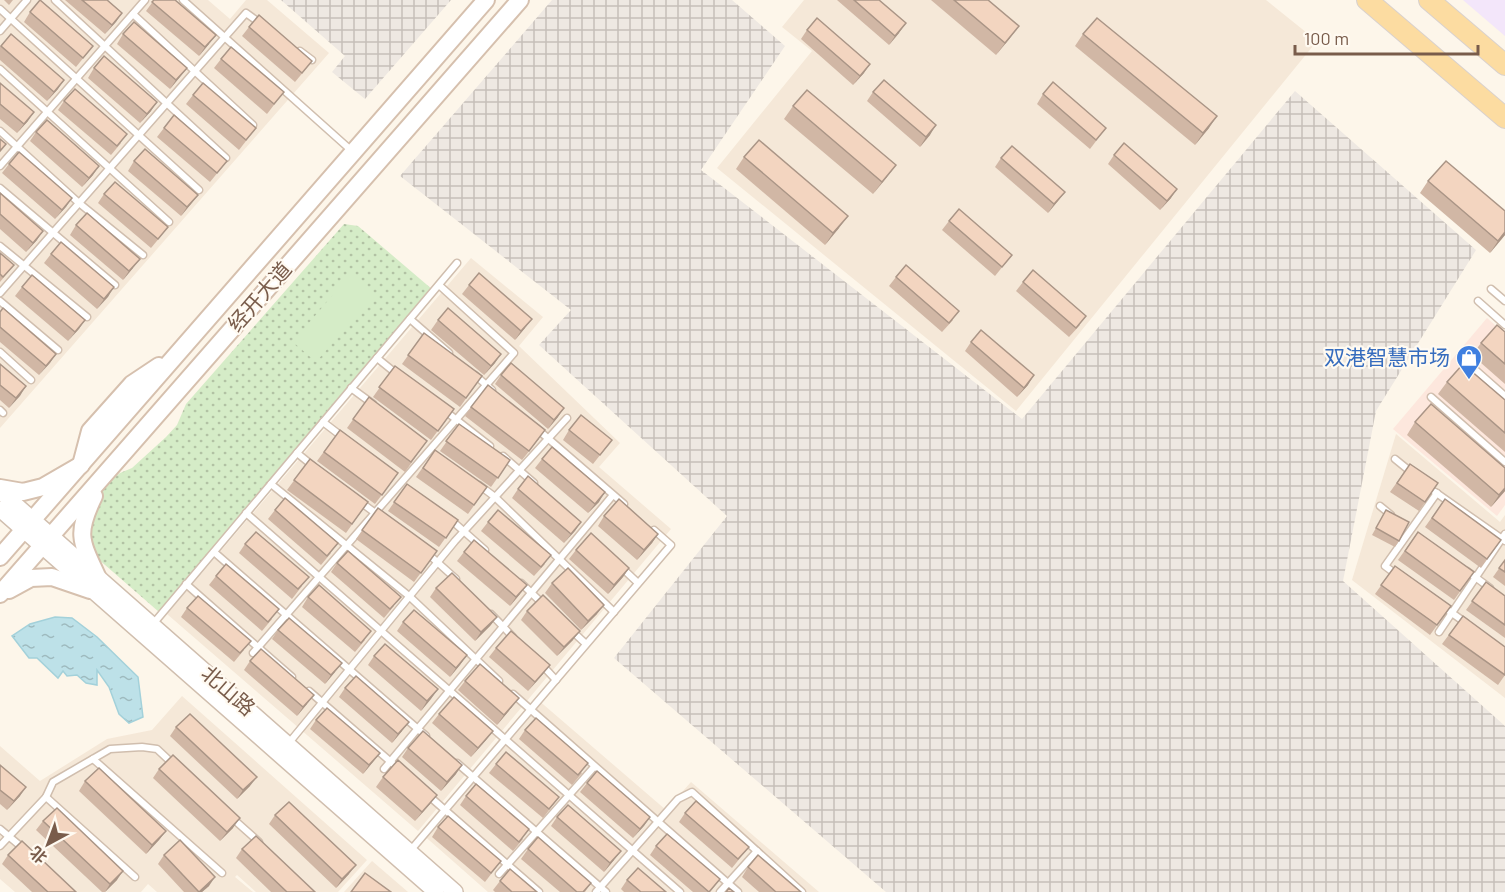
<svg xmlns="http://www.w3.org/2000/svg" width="1505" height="892" font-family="Barlow,'Noto Sans SC',sans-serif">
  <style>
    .residential { fill: #f5e8d8 }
    .commercial { fill: #fde7dd }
    .industrial { fill: url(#industrial-grid) }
    .education { fill: #f3e6fa }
    .grass { fill: url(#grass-dots) }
    .garden { fill: #d5ecc7 }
    .water { fill: url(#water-ripples); stroke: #a3d1da; stroke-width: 1.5 }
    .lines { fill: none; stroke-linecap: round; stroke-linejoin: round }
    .service-casing { stroke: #d0beae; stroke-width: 9 }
    .tertiary-casing { stroke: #d0beae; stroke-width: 18 }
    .secondary-casing { stroke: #d6c0ae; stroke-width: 20 }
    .primary-casing { stroke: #d9d1cd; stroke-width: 22 }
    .service { stroke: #fff; stroke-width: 6 }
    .tertiary { stroke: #fff; stroke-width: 15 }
    .secondary { stroke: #fff; stroke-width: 16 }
    .primary { stroke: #fcdca1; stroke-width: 20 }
    .wall { fill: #d1b7a5 }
    .shaded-wall { fill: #aa9586 }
    .building { fill: #f3d5c0; stroke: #aa9586; stroke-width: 1.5 }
    .labels { text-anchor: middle; stroke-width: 4.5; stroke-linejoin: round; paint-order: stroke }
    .street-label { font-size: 21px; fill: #795c4b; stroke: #fffaf1 }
    .shop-label { font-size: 21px; fill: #366cbe; stroke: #fffaf1; text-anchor: end }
  </style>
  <defs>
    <pattern id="industrial-grid" width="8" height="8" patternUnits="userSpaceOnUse" patternTransform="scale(1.5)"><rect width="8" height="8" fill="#eee8e2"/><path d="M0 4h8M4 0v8" fill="none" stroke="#c6bfb9"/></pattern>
    <pattern id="grass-dots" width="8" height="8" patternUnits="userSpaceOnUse" patternTransform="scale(1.5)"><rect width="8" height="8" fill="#d5ecc7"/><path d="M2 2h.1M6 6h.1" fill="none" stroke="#b2c2a4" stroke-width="1.8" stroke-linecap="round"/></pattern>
    <pattern id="water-ripples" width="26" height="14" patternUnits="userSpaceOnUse" patternTransform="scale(1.5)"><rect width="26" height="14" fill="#bde1e8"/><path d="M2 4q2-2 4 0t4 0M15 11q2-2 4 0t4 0" fill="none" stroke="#9ebabe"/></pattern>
  </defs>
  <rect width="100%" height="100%" fill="#fdf6ea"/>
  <!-- residential -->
  <g class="residential">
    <path d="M0 0H208L230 19 246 0H267L329 53 0 428Z"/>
    <path d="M804 0H1266L1317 41 1016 411 717 168 812 51 782 27Z"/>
    <path d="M471 258 543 317 519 346 620 443 599 467 671 529 418 831 167 614Z"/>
    <path d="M1396 434 1500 522 1505 515V698L1352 580Z"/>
    <path d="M182 696 367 860 338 892H256L237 875 235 877 253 892H157L148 884 141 892H15L0 879V746L40 781 107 739 152 730Z"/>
    <path d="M537 699 666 810 691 782 819 892H488L421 833Z"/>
    <path d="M372 861 408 892H344Z"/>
  </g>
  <!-- commercial -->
  <path class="commercial" d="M1487 318 1505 334V505L1497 516 1393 429Z"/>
  <!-- industrial -->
  <g class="industrial">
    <path d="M281 0H451L365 99 332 72 345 56Z"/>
    <path d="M552 0H732L785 46 701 170 1022 419 1295 91 1476 250 1376 411 1343 581 1505 726V892H886L614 658 727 516 539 345 571 310 400 176Z"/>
  </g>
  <!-- education -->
  <path class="education" d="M1463 0H1505V36Z"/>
  <!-- grass -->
  <path class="grass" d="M344 224 358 226 433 290 159 612 97 558 92 544 90 525 93 506 102 488 120 473 132 468 166 437 177 425 186 404Z"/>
  <!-- garden -->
  <path class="garden" d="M351 273 375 294 316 362 293 342Z"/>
  <!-- water -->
  <path class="water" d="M55 617 72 618 97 637 138 677 143 717 129 723 119 714 109 687 97 670V685L86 683 77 675 67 676 63 671 58 678 37 658H29L12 636 30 624Z"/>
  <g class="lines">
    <defs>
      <g id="service">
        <path d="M55 0 226 158"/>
        <path d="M183 0 353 152"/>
        <path d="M0 9 199 190"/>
        <path d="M133 14 253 125"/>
        <path d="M0 31 27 0"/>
        <path d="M300 51 312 60"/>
        <path d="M0 69 169 222"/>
        <path d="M0 131 79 203 143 255"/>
        <path d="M0 166 145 0"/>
        <path d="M0 188 115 285"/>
        <path d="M0 246 87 317"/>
        <path d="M1491 289 1505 301"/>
        <path d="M0 293 246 13 260 23"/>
        <path d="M0 301 58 350"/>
        <path d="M1478 301 1505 325"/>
        <path d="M410 319 449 353"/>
        <path d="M0 352 31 380"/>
        <path d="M377 358 398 375"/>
        <path d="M1462 358 1505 396"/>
        <path d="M475 375 492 390"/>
        <path d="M351 388 373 404"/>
        <path d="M1431 397 1505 462"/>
        <path d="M0 410 3 413"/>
        <path d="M444 410 490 446"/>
        <path d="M323 422 344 438"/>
        <path d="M536 428 624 504"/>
        <path d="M297 453 313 466"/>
        <path d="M503 456 534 483"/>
        <path d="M1395 459 1411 472"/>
        <path d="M271 484 409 596 499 681"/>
        <path d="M479 485 495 497 614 612"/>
        <path d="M1435 492 1505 541"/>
        <path d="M359 501 378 515"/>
        <path d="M1380 506 1391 515"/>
        <path d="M246 513 680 892"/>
        <path d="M450 519 485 550"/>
        <path d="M214 552 426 736"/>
        <path d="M426 552 456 579"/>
        <path d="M621 567 638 583"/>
        <path d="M1467 571 1490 588"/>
        <path d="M1397 575 1385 566 1437 493"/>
        <path d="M521 583 544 605"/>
        <path d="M186 584 292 677"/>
        <path d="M1442 606 1466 623"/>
        <path d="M491 614 513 637"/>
        <path d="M153 624 457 263"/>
        <path d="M571 630 586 644"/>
        <path d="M1439 632 1505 534"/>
        <path d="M253 653 514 353 439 285"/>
        <path d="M542 665 556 680"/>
        <path d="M309 691 399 769"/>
        <path d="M513 694 738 892"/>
        <path d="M288 744 455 541 567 418"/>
        <path d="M93 759 222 873"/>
        <path d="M457 763 606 892"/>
        <path d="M384 769 613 495"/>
        <path d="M429 796 539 892"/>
        <path d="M46 797 135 877"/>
        <path d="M231 817 259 842"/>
        <path d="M0 829 24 849"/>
        <path d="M0 846 46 797 53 782 110 749 142 747 157 749 173 764"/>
        <path d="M410 851 671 545 654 530"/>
        <path d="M499 874 594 767"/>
        <path d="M596 892 678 799 692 792 802 892"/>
        <path d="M720 892 757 851"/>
      </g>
      <g id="tertiary">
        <path d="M0 491 455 892"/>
        <path d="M0 509 436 892"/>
      </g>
      <g id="secondary">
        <path d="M0 488 23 492 43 487 81 465 90 431 132 384 159 366"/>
        <path d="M94 496C76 533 80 540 97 576"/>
        <path d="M0 557 486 0"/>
        <path d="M9 590 31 578 52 577 90 590"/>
        <path d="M0 594 520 0"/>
      </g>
      <g id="primary">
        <path d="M1367 0 1505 118"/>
        <path d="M1429 0 1505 65"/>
      </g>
    </defs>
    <!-- service casing -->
    <use href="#service" class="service-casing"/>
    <!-- tertiary casing -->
    <use href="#tertiary" class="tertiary-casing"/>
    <!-- secondary casing -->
    <use href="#secondary" class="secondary-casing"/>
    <!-- primary casing -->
    <use href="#primary" class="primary-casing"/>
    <!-- service -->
    <use href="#service" class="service"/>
    <!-- tertiary -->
    <use href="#tertiary" class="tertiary"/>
    <!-- secondary -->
    <use href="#secondary" class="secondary"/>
    <!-- primary -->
    <use href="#primary" class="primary"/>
  </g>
  <!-- wall -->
  <g class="wall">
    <path d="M4 0H13L9 5Z"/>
    <path d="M65 0H107L122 13 105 34Z"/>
    <path d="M154 0 209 44 199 56 146 11Z"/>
    <path d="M837 0H879L899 33 889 45Z"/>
    <path d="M931 0H988L1010 38 996 55Z"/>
    <path d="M30 12 93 46 76 67 24 22Z"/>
    <path d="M249 27 305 70 295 82 242 36Z"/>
    <path d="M807 30 864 73 853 85 801 39Z"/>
    <path d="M11 34 58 89 47 101 0 60V47Z"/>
    <path d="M123 34 187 68 170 89 117 44Z"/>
    <path d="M1083 34 1209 128 1195 145 1075 46Z"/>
    <path d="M221 59 277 101 267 114 214 68Z"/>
    <path d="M94 68 151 111 140 123 88 78Z"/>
    <path d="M0 83 28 121 17 133 0 119Z"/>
    <path d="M873 92 930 135 920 147 867 101Z"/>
    <path d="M1043 94 1106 128 1090 149 1037 104Z"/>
    <path d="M193 95 256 128 239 150 186 104Z"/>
    <path d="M64 101 121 143 111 155 58 110Z"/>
    <path d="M793 106 887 177 873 194 784 119Z"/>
    <path d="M164 128 227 161 210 182 157 137Z"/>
    <path d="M36 132 93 175 82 187 30 141Z"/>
    <path d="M1114 155 1171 198 1160 210 1108 164Z"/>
    <path d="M744 157 839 228 825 245 736 169Z"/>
    <path d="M1001 158 1065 192 1048 213 995 167Z"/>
    <path d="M134 161 198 195 181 216 128 171Z"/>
    <path d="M9 164 72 198 55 219 2 173Z"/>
    <path d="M1428 181 1505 235 1490 253 1420 193Z"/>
    <path d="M0 193 37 240 26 252 0 229Z"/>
    <path d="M104 194 161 236 151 248 98 203Z"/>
    <path d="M949 221 1012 255 995 276 942 230Z"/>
    <path d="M76 225 133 268 123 280 70 235Z"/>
    <path d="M0 253 14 265 0 282Z"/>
    <path d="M51 254 114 287 97 309 44 263Z"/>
    <path d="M896 277 953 320 942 332 889 286Z"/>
    <path d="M1023 282 1080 325 1069 337 1016 291Z"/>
    <path d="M469 285 525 328 515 340 462 294Z"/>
    <path d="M22 287 85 320 68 341 15 296Z"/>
    <path d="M0 312 56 354 39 375 0 342Z"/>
    <path d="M438 320 495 363 484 375 431 330Z"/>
    <path d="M1505 332V384L1472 355 1481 343Z"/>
    <path d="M424 333 482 376 460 407 402 364Z"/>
    <path d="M971 342 1028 385 1017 397 965 351Z"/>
    <path d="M0 364 26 386 9 408 0 400Z"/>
    <path d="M395 366 454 409 431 440 373 397Z"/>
    <path d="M501 375 558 417 548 429 495 384Z"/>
    <path d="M1447 382 1505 400V452L1438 394Z"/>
    <path d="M369 397 427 441 405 472 347 428Z"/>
    <path d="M471 407 539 439 522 460 465 416Z"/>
    <path d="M1415 422 1505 491 1491 507 1407 435Z"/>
    <path d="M459 424 510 460 491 487 440 451Z"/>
    <path d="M340 430 398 473 375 504 317 461Z"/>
    <path d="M569 430 612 440 593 464 563 440Z"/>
    <path d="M435 450 487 487 468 514 416 477Z"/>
    <path d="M310 459 368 502 346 533 287 490Z"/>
    <path d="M542 459 599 502 588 513 535 468Z"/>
    <path d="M1410 464 1438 483 1419 511 1390 492Z"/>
    <path d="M407 484 458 520 439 547 388 511Z"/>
    <path d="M518 489 581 522 564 543 512 498Z"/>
    <path d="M1445 499 1501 540 1481 568 1425 527Z"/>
    <path d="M378 508 437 551 414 582 356 539Z"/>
    <path d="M275 510 331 553 321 565 268 519Z"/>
    <path d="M1386 510 1399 541 1395 547 1372 535Z"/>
    <path d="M604 516 658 534 652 543 637 560 598 526Z"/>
    <path d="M488 522 545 564 534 576 481 531Z"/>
    <path d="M1418 532 1474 572 1454 600 1398 560Z"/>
    <path d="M245 544 302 586 292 599 239 553Z"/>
    <path d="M576 550 629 568 623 577 608 594 569 559Z"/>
    <path d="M464 552 520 594 510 606 457 561Z"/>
    <path d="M1505 560V586L1493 577Z"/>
    <path d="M337 563 394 606 384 618 331 572Z"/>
    <path d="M1395 566 1451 606 1430 635 1375 594Z"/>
    <path d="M216 576 272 619 262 631 209 585Z"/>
    <path d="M1486 582 1505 596V638L1466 610Z"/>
    <path d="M552 583 597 614 581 630 545 593Z"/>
    <path d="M436 588 497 617 490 626 475 641 430 597Z"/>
    <path d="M308 597 365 640 355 652 302 607Z"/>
    <path d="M187 608 244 650 234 662 181 617Z"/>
    <path d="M527 611 573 640 557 656 521 620Z"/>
    <path d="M1463 616 1505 675 1498 685 1442 644Z"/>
    <path d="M403 622 467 655 450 677 397 631Z"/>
    <path d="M278 630 335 672 325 684 272 639Z"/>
    <path d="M496 648 550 665 543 674 528 691 489 657Z"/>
    <path d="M374 656 438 689 421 711 368 665Z"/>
    <path d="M250 661 307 704 297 716 244 670Z"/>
    <path d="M465 681 512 707 497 725 458 690Z"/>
    <path d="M345 688 402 731 392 743 339 697Z"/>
    <path d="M439 714 493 731 486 740 471 757 432 723Z"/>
    <path d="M316 720 380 753 363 774 310 729Z"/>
    <path d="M176 727 250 786 237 799 170 736Z"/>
    <path d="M525 730 582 773 572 785 519 739Z"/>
    <path d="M408 748 456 774 441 791 402 757Z"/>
    <path d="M496 764 559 797 543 818 489 773Z"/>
    <path d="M0 765 20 796 7 810 0 804Z"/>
    <path d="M159 769 233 828 220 841 153 778Z"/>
    <path d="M383 777 430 804 415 821 376 787Z"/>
    <path d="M85 781 166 831 159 840 146 854 79 791Z"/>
    <path d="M587 783 650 817 633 838 580 792Z"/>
    <path d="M466 796 523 839 513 851 460 805Z"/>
    <path d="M685 813 749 847 732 868 679 822Z"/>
    <path d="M275 815 349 874 336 888 269 824Z"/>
    <path d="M557 817 614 860 604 872 551 826Z"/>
    <path d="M43 821 117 880 105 892H102L36 830Z"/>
    <path d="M438 827 501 861 485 882 432 837Z"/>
    <path d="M656 846 720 879 710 892H693L650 855Z"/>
    <path d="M242 849 315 892H271L236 858Z"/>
    <path d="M528 849 591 883 585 892H560L521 859Z"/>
    <path d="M8 855 76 892H32L2 864Z"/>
    <path d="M164 855 209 886 202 892H184L158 864Z"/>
    <path d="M748 867 801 892H759L742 877Z"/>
    <path d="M627 880 666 892H624L621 889Z"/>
    <path d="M500 881 537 892H495L493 890Z"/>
  </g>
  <!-- shaded-wall -->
  <g class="shaded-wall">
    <path d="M122 13 116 22 105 34 112 25Z"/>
    <path d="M906 23 899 33 889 45 895 36Z"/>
    <path d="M1019 26 1010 38 996 55 1005 43Z"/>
    <path d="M216 35 209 44 199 56 205 47Z"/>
    <path d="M870 64 864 73 853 85 860 76Z"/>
    <path d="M187 68 180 77 170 89 176 80Z"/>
    <path d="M64 80 58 89 47 101 54 92Z"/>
    <path d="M157 102 151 111 140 123 147 114Z"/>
    <path d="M34 112 28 121 17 133 24 124Z"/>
    <path d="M1217 116 1209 128 1195 145 1203 133Z"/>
    <path d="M936 125 930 135 920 147 926 137Z"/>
    <path d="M896 165 887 177 873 194 882 182Z"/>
    <path d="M99 166 93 175 82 187 89 178Z"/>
    <path d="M1177 189 1171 198 1160 210 1167 201Z"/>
    <path d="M1065 192 1058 201 1048 213 1054 204Z"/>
    <path d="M198 195 191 204 181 216 187 207Z"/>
    <path d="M72 198 66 207 55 219 62 210Z"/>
    <path d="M848 216 839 228 825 245 833 233Z"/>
    <path d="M43 231 37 240 26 252 33 243Z"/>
    <path d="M1505 232V235L1490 253 1498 241Z"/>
    <path d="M140 259 133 268 123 280 129 271Z"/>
    <path d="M114 287 108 297 97 309 104 299Z"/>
    <path d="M532 319 525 328 515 340 521 331Z"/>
    <path d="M85 320 79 329 68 341 75 332Z"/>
    <path d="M56 354 50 363 39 375 46 366Z"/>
    <path d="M501 354 495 363 484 375 491 366Z"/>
    <path d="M1034 375 1028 385 1017 397 1024 388Z"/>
    <path d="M26 386 20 396 9 408 16 398Z"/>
    <path d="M564 408 558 417 548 429 554 420Z"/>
    <path d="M1505 488V491L1491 507 1499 495Z"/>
    <path d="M605 492 599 502 588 513 595 504Z"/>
    <path d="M581 522 575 531 564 543 571 534Z"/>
    <path d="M658 534 652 543 637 560 644 550Z"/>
    <path d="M629 568 623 577 608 594 614 585Z"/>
    <path d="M527 585 520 594 510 606 516 597Z"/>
    <path d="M604 605 597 614 581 630 588 621Z"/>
    <path d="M497 617 490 626 475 641 481 632Z"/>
    <path d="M580 631 573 640 557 656 564 647Z"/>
    <path d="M467 655 460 665 450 677 456 668Z"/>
    <path d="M342 663 335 672 325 684 331 675Z"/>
    <path d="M550 665 543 674 528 691 535 682Z"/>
    <path d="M438 689 431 699 421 711 427 701Z"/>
    <path d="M314 695 307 704 297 716 303 707Z"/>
    <path d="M519 698 512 707 497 725 504 715Z"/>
    <path d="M409 722 402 731 392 743 398 734Z"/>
    <path d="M493 731 486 740 471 757 478 748Z"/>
    <path d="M380 753 373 762 363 774 369 765Z"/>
    <path d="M462 765 456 774 441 791 447 782Z"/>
    <path d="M257 777 250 786 237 799 243 790Z"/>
    <path d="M26 787 20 796 7 810 14 801Z"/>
    <path d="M437 795 430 804 415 821 422 812Z"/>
    <path d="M650 817 644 826 633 838 640 829Z"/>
    <path d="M240 818 233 828 220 841 227 832Z"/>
    <path d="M166 831 159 840 146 854 152 845Z"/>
    <path d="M621 851 614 860 604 872 610 863Z"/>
    <path d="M356 865 349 874 336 888 342 879Z"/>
    <path d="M123 871 117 880 105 892 110 884Z"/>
    <path d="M215 877 209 886 202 892H199Z"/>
  </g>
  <!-- building -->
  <g class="building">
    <path d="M40 0 93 46 83 58 30 12Z"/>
    <path d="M82 0H107L122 13 112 25Z"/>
    <path d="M154 0H175L216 35 205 47 152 2Z"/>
    <path d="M854 0H879L906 23 895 36Z"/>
    <path d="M954 0H988L1019 26 1005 43Z"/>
    <path d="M259 15 312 61 302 73 249 27Z"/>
    <path d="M817 18 870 64 860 76 807 30Z"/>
    <path d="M1097 18 1217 116 1203 133 1083 34Z"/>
    <path d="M134 22 187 68 176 80 123 34Z"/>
    <path d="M11 34 64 80 54 92 1 46Z"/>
    <path d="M231 47 284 92 274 104 221 59Z"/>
    <path d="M104 56 157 102 147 114 94 68Z"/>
    <path d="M884 80 936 125 926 137 873 92Z"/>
    <path d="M1053 82 1106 128 1096 140 1043 94Z"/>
    <path d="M0 83 34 112 24 124 0 104Z"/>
    <path d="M203 83 256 128 246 140 193 95Z"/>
    <path d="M75 89 127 134 117 146 64 101Z"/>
    <path d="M807 90 896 165 882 182 793 106Z"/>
    <path d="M174 115 227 161 217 173 164 128Z"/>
    <path d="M47 120 99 166 89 178 36 132Z"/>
    <path d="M0 139 6 144 0 151Z"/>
    <path d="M759 140 848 216 833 233 744 157Z"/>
    <path d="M1124 143 1177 189 1167 201 1114 155Z"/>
    <path d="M1012 146 1065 192 1054 204 1001 158Z"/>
    <path d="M145 149 198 195 187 207 134 161Z"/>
    <path d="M19 152 72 198 62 210 9 164Z"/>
    <path d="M1446 161 1505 211V232L1498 241 1428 181Z"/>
    <path d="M115 182 168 227 158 239 104 194Z"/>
    <path d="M0 193 43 231 33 243 0 214Z"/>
    <path d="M959 209 1012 255 1002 267 949 221Z"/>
    <path d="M87 213 140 259 129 271 76 225Z"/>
    <path d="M61 242 114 287 104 299 51 254Z"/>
    <path d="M0 253 14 265 3 277 0 274Z"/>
    <path d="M906 265 959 311 949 323 896 277Z"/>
    <path d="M1033 270 1086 316 1076 328 1023 282Z"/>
    <path d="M479 273 532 319 521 331 469 285Z"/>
    <path d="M32 275 85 320 75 332 22 287Z"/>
    <path d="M3 308 56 354 46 366 0 327V312Z"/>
    <path d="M448 308 501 354 491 366 438 320Z"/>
    <path d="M1497 325 1505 332V364L1481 343Z"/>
    <path d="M981 330 1034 375 1024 388 971 342Z"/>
    <path d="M424 333 482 376 466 398 408 355Z"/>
    <path d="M511 363 564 408 554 420 501 375Z"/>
    <path d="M0 364 26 386 16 398 0 385Z"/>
    <path d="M1463 364 1505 400V433L1447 382Z"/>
    <path d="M395 366 454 409 438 431 379 387Z"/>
    <path d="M488 385 545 430 529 451 471 407Z"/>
    <path d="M369 397 427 441 411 462 353 419Z"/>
    <path d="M1431 404 1505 468V488L1499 495 1415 422Z"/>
    <path d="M581 415 612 440 600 455 569 430Z"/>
    <path d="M459 424 510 460 498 478 446 441Z"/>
    <path d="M340 430 398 473 382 495 324 452Z"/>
    <path d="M552 447 605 492 595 504 542 459Z"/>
    <path d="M435 450 487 487 474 505 423 468Z"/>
    <path d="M310 459 368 502 352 524 294 480Z"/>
    <path d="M1410 464 1438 483 1425 502 1397 483Z"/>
    <path d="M528 476 581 522 571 534 518 489Z"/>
    <path d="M407 484 458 520 446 538 394 502Z"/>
    <path d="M285 498 338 543 327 556 275 510Z"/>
    <path d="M619 499 658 534 644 550 604 516Z"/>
    <path d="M1445 499 1501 540 1487 559 1432 518Z"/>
    <path d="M378 508 437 551 421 573 362 530Z"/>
    <path d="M498 510 551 555 541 567 488 522Z"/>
    <path d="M1386 510 1409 522 1399 541 1376 528Z"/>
    <path d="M256 532 309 577 298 589 245 544Z"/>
    <path d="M1418 532 1474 572 1460 591 1405 551Z"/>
    <path d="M591 533 629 568 614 585 576 550Z"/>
    <path d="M474 540 527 585 516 597 464 552Z"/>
    <path d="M348 551 401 597 390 609 337 563Z"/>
    <path d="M1505 560V572L1499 568Z"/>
    <path d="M226 564 279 609 268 622 216 576Z"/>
    <path d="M1395 566 1451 606 1437 625 1381 585Z"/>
    <path d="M568 568 604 605 588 621 552 583Z"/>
    <path d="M452 573 497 617 481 632 436 588Z"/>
    <path d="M1486 582 1505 596V625L1472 601Z"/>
    <path d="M319 585 371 631 361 643 308 597Z"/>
    <path d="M543 595 580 631 564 647 527 611Z"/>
    <path d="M198 596 251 641 240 653 187 608Z"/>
    <path d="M414 610 467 655 456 668 403 622Z"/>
    <path d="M1463 616 1505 647V675L1449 635Z"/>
    <path d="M289 618 342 663 331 675 278 630Z"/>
    <path d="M511 631 550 665 535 682 496 648Z"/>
    <path d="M385 644 438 689 427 701 374 656Z"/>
    <path d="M261 649 314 695 303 707 250 661Z"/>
    <path d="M480 664 519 698 504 715 465 681Z"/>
    <path d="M356 676 409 722 398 734 345 688Z"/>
    <path d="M454 697 493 731 478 748 439 714Z"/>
    <path d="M327 708 380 753 369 765 316 720Z"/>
    <path d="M190 714 257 777 243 790 176 727Z"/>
    <path d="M536 718 588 763 578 775 525 730Z"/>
    <path d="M423 731 462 765 447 782 408 748Z"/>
    <path d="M506 752 559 797 549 809 496 764Z"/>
    <path d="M173 755 240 818 227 832 159 769Z"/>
    <path d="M398 760 437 795 422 812 383 777Z"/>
    <path d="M0 765 26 787 14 801 0 790Z"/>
    <path d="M99 768 166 831 152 845 85 781Z"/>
    <path d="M597 771 650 817 640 829 587 783Z"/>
    <path d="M476 784 529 829 519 842 466 796Z"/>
    <path d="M696 801 749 847 738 859 685 813Z"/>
    <path d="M289 802 356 865 342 879 275 815Z"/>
    <path d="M568 805 621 851 610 863 557 817Z"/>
    <path d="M57 808 123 871 110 884 43 821Z"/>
    <path d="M448 816 501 861 491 873 438 827Z"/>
    <path d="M667 834 720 879 709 892 656 846Z"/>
    <path d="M256 836 315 892H287L242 849Z"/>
    <path d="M538 837 591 883 583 892H577L528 849Z"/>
    <path d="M180 840 215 877 199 892 164 855Z"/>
    <path d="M22 841 76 892H48L8 855Z"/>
    <path d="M758 855 801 892H776L748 867Z"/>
    <path d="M638 868 666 892H641L627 880Z"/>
    <path d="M510 869 537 892H512L500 881Z"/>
    <path d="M365 873 391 892H351Z"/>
    <path d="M729 888 734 892H726Z"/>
  </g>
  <!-- icons -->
  <defs>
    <symbol id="shop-pin" viewBox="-11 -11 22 30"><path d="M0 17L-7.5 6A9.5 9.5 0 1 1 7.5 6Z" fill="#3f7fe0" stroke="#fffaf1"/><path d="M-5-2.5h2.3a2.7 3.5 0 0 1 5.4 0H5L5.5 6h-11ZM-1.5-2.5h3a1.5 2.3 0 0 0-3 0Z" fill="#fff"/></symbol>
  </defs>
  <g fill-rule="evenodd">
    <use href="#shop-pin" x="1454" y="343" width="30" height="40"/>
  </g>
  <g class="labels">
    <!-- street labels -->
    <g class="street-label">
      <text transform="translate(260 297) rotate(-49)" y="7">经开大道</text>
      <text transform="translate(228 691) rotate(41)" y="7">北山路</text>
    </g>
    <!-- shop labels -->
    <g class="shop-label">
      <text x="1450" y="365">双港智慧市场</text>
    </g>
  </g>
  <!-- north arrow -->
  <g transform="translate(48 844) rotate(221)" stroke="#fffaf1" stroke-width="4.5" paint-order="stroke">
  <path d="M0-4.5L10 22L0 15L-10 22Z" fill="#795c4b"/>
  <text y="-9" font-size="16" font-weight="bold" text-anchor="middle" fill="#795c4b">北</text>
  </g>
  <!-- scale -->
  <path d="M1295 45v9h183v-9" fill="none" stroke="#795c4b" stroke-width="3"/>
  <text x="1304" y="45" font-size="18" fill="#795c4b" stroke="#fffaf1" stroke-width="4.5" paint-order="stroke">100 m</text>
</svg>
